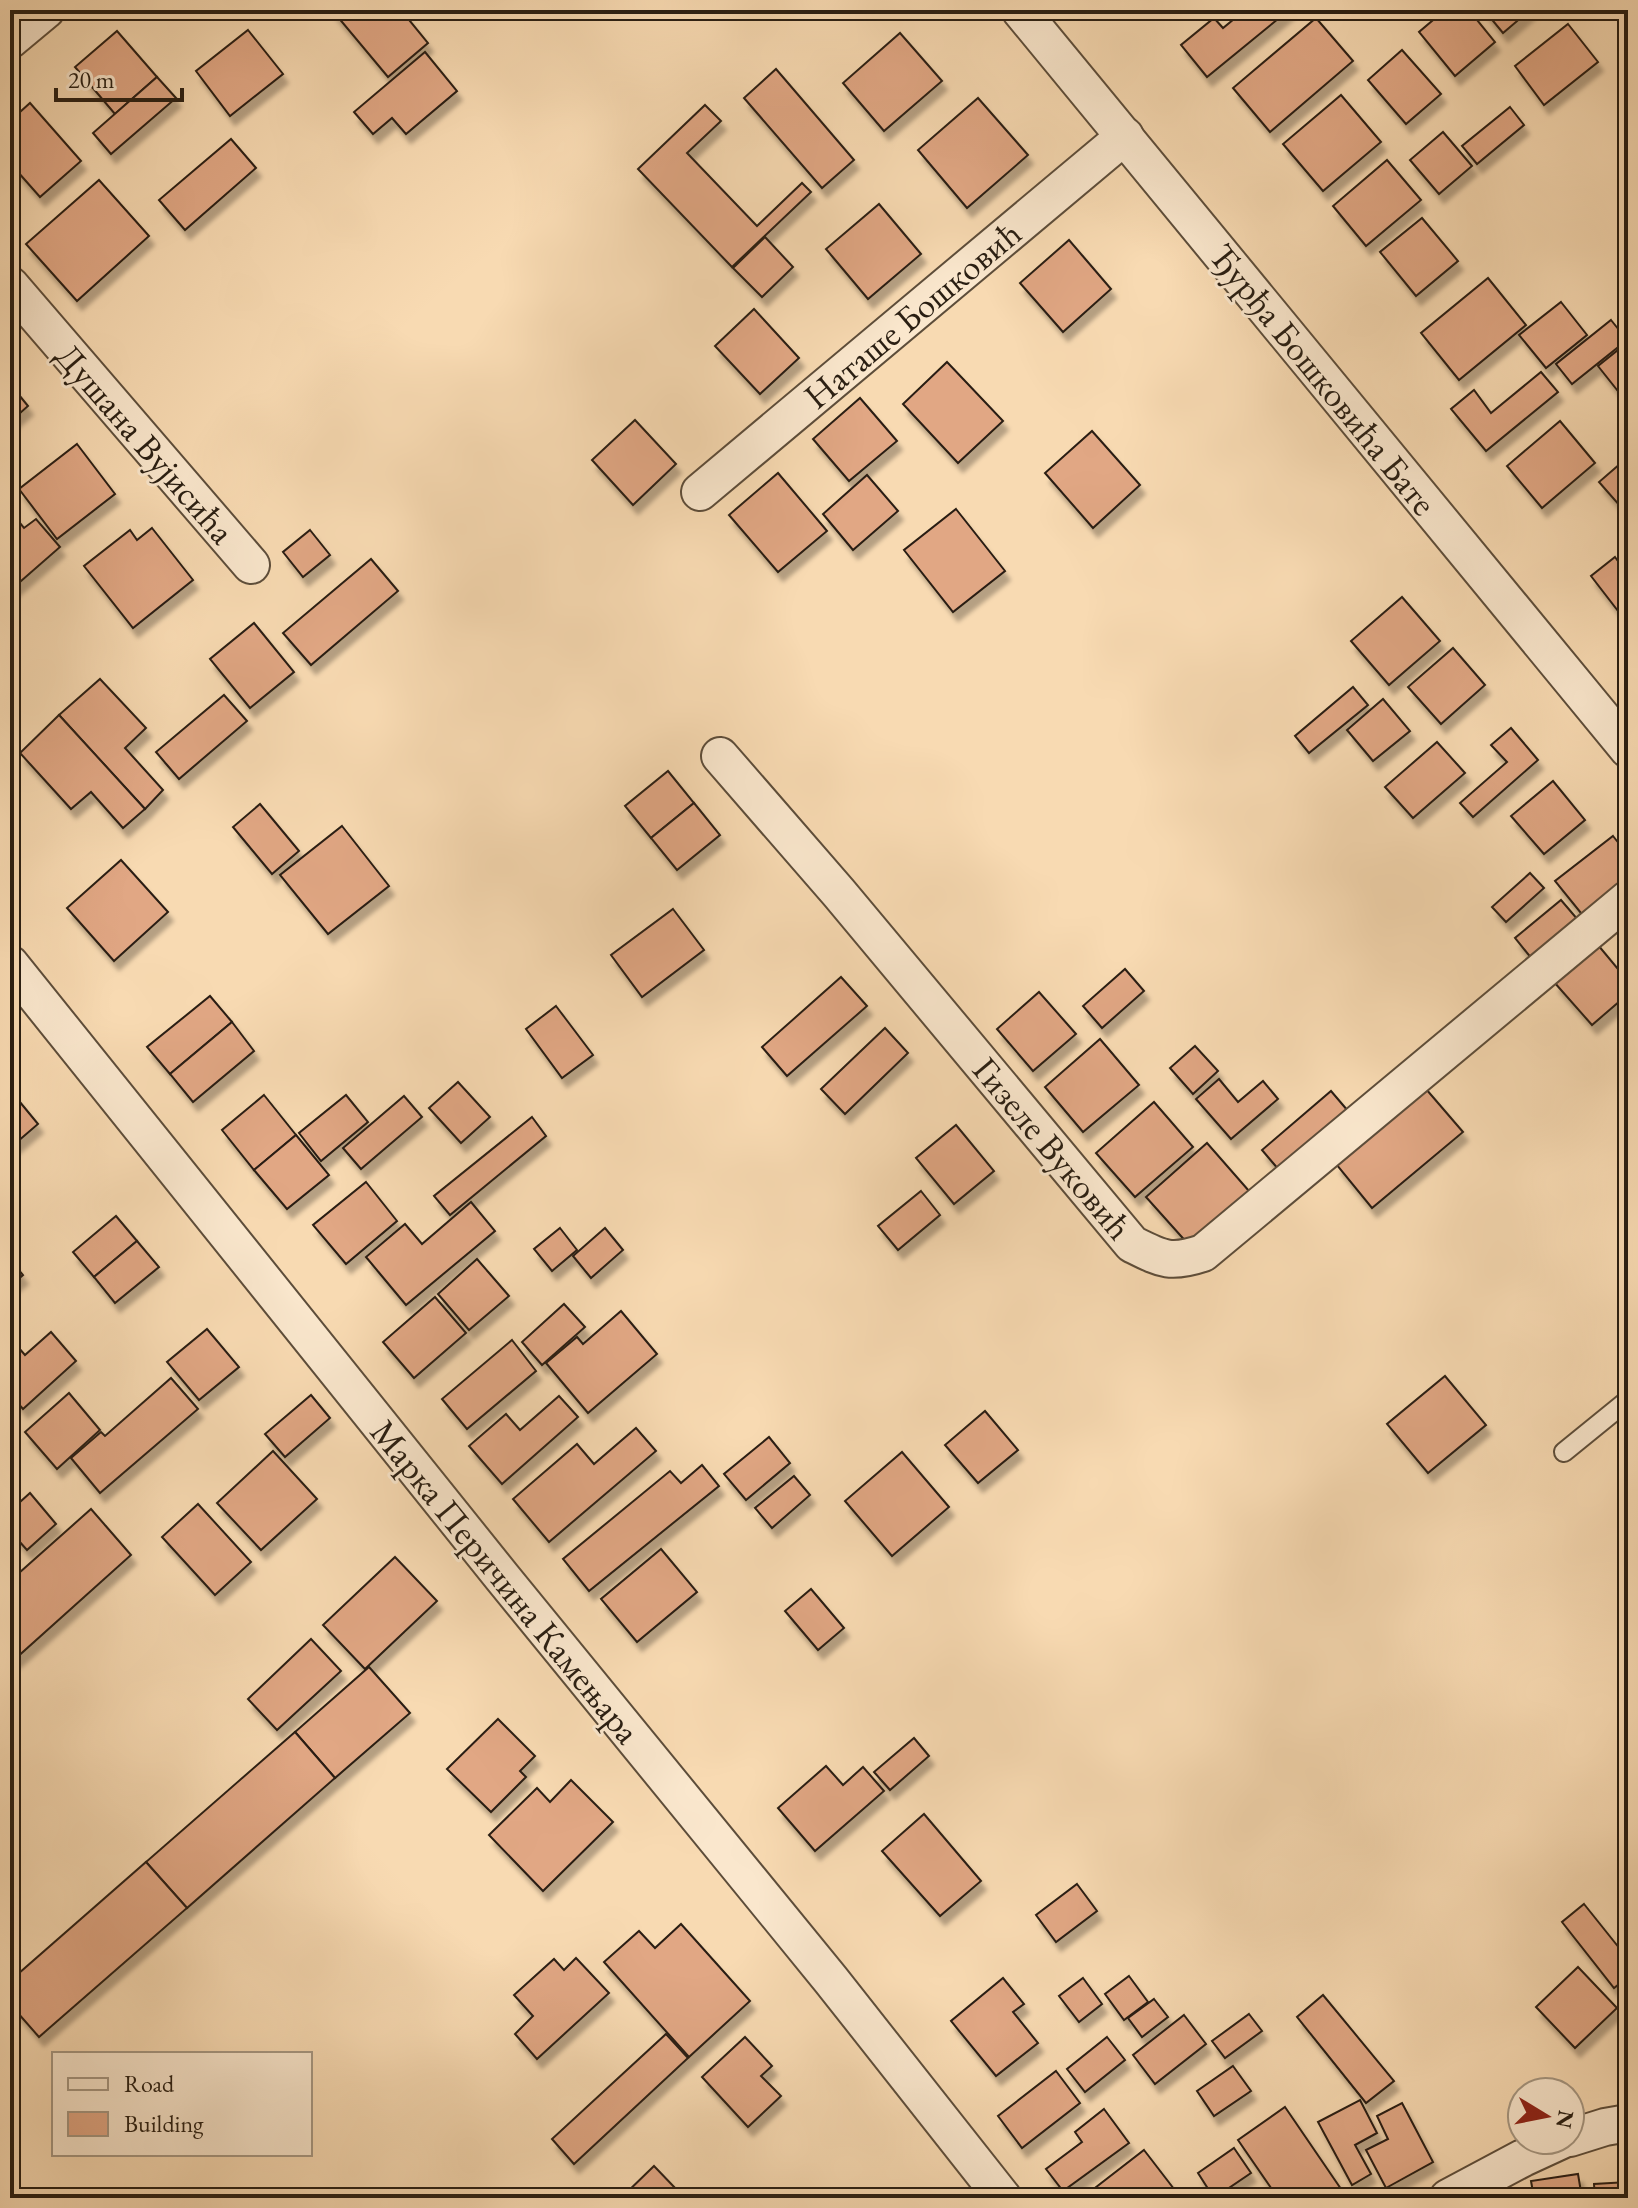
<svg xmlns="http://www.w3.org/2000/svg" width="1638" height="2208" font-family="'EB Garamond',serif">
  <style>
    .building { fill: #e1a784; stroke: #291e12; stroke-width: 2; filter: url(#shadow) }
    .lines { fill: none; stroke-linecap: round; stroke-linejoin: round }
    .service-casing { stroke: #5d4d3a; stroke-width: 22 }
    .minor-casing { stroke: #5d4d3a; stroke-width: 40 }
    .service { stroke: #fae7cd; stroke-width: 18 }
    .minor { stroke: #fae7cd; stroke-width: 36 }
    .labels { text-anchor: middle; stroke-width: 6; stroke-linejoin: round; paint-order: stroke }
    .street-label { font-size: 36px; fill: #291e12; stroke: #fae7cd }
  </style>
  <defs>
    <filter id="shadow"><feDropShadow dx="5" dy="9" stdDeviation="2" flood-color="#0004"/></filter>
  </defs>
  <rect width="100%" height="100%" fill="#f8dab2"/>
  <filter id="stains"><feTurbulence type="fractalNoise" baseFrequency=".0025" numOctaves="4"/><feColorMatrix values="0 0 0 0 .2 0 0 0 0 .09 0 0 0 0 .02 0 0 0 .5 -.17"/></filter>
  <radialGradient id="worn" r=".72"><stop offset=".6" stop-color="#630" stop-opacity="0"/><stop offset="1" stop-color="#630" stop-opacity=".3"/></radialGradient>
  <!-- building -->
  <g class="building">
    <path d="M332 10H401L428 43 388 77Z"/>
    <path d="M1245 10H1289L1207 77 1181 45 1214 18 1223 28Z"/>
    <path d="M1445 10H1469L1495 42 1455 76 1419 32Z"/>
    <path d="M1484 10H1530L1503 33Z"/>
    <path d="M1316 18 1353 61 1270 132 1233 88Z"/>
    <path d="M1568 24 1598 62 1544 105 1515 66Z"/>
    <path d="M248 30 283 74 230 116 196 71Z"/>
    <path d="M117 31 157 77 115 114 75 67Z"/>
    <path d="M900 33 942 81 884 131 843 83Z"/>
    <path d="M1402 50 1441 94 1406 124 1368 80Z"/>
    <path d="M425 52 457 91 406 134 392 118 373 134 354 112Z"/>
    <path d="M776 69 854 160 822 188 744 98Z"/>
    <path d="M157 77 176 98 111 154 93 133Z"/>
    <path d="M1341 95 1381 142 1323 191 1283 144Z"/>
    <path d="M978 98 1028 155 967 208 918 150Z"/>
    <path d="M30 103 81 161 40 197 10 163V121Z"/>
    <path d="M705 105 721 121 687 153 757 226 802 183 811 192 732 267 638 169Z"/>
    <path d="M1510 107 1524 125 1477 164 1462 146Z"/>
    <path d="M1443 132 1472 166 1439 194 1410 160Z"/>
    <path d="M231 139 256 168 185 230 159 200Z"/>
    <path d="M1387 160 1421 200 1366 246 1333 206Z"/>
    <path d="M99 180 149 236 77 301 26 244Z"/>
    <path d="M879 204 921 254 868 299 826 249Z"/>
    <path d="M1422 218 1458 261 1416 296 1380 252Z"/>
    <path d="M765 237 793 267 762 297 733 268Z"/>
    <path d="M1069 240 1111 289 1063 332 1020 283Z"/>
    <path d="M1488 278 1526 325 1459 380 1421 333Z"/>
    <path d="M1561 302 1587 335 1546 368 1519 335Z"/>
    <path d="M754 309 799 358 760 394 715 346Z"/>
    <path d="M1611 320 1627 340 1572 384 1556 364Z"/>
    <path d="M1628 342V398L1625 400 1598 366Z"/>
    <path d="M947 362 1003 421 958 463 903 404Z"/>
    <path d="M1541 372 1558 392 1486 451 1451 409 1474 390 1491 413Z"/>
    <path d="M10 384 28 406 10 422Z"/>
    <path d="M860 398 897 441 849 481 813 439Z"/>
    <path d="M635 420 676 464 633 505 592 460Z"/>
    <path d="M1560 421 1595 463 1542 508 1507 466Z"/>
    <path d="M1092 431 1140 485 1093 528 1045 473Z"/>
    <path d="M77 444 115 494 57 539 19 489Z"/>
    <path d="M1628 457V515L1599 482Z"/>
    <path d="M778 473 827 531 778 572 729 515Z"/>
    <path d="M867 475 898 511 853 550 823 514Z"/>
    <path d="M956 509 1005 571 953 612 904 550Z"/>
    <path d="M10 511 24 528 36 519 60 547 13 588 10 584Z"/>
    <path d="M152 528 193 580 133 628 84 566 130 530 137 540Z"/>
    <path d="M310 530 330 555 303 577 283 552Z"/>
    <path d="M1615 557 1628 575V617L1625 620 1591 576Z"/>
    <path d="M371 559 398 591 311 665 283 633Z"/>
    <path d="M1402 597 1440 641 1389 685 1351 641Z"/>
    <path d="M254 623 294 672 250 708 210 659Z"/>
    <path d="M1453 648 1485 685 1441 724 1408 687Z"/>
    <path d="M100 679 146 728 125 748 163 790 145 809 59 715Z"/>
    <path d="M1353 687 1368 705 1309 753 1295 736Z"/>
    <path d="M224 695 247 721 179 779 156 752Z"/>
    <path d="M1383 699 1410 731 1373 761 1347 730Z"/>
    <path d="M59 715 145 809 123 828 91 792 71 809 20 753Z"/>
    <path d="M1511 728 1538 760 1473 817 1460 803 1507 762 1491 745Z"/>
    <path d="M1437 742 1465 773 1413 818 1385 787Z"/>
    <path d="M668 771 694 803 651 838 625 806Z"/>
    <path d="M1553 781 1585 820 1544 854 1511 816Z"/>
    <path d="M694 803 720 835 677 870 651 838Z"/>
    <path d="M260 804 299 851 272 874 233 827Z"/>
    <path d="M342 826 389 886 328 934 280 875Z"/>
    <path d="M1613 836 1628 855V884L1585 918 1555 881Z"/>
    <path d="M121 860 168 912 114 961 67 908Z"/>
    <path d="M1530 873 1544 888 1506 922 1492 907Z"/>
    <path d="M1561 900 1578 920 1532 959 1515 938Z"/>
    <path d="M673 909 704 950 642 997 611 955Z"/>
    <path d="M1598 945 1628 981V994L1592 1025 1554 982Z"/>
    <path d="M1125 969 1144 991 1102 1028 1083 1006Z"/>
    <path d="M841 977 867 1006 787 1076 762 1047Z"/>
    <path d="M1039 992 1076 1034 1033 1071 997 1029Z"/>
    <path d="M210 996 232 1022 170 1074 147 1047Z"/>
    <path d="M556 1006 593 1055 562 1078 526 1029Z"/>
    <path d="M232 1022 254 1051 193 1102 170 1074Z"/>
    <path d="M885 1028 908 1053 845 1114 821 1089Z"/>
    <path d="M1100 1039 1139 1085 1083 1132 1045 1087Z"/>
    <path d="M1195 1046 1218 1071 1193 1094 1170 1068Z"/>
    <path d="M1219 1079 1238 1102 1263 1081 1278 1099 1231 1139 1196 1099Z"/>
    <path d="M458 1082 490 1117 461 1143 429 1108Z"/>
    <path d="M1426 1089 1463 1132 1372 1208 1336 1164Z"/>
    <path d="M10 1090 38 1124 10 1148Z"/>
    <path d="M1331 1091 1348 1111 1279 1170 1262 1150Z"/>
    <path d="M264 1095 296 1135 254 1170 222 1130Z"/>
    <path d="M346 1095 368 1122 321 1161 299 1133Z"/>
    <path d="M404 1096 422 1117 361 1169 343 1148Z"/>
    <path d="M1154 1102 1193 1147 1135 1197 1096 1153Z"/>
    <path d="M532 1117 546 1136 450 1215 434 1196Z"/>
    <path d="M956 1125 994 1171 954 1204 916 1158Z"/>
    <path d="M296 1135 329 1175 287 1209 254 1170Z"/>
    <path d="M1207 1143 1249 1191 1189 1245 1146 1197Z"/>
    <path d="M366 1182 397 1221 346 1264 313 1225Z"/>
    <path d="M921 1191 940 1215 898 1250 878 1226Z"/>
    <path d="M471 1202 495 1231 406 1305 366 1257 405 1224 422 1244Z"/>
    <path d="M116 1216 137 1241 94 1277 73 1252Z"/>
    <path d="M560 1228 577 1250 552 1271 534 1249Z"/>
    <path d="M605 1228 623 1250 591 1278 573 1256Z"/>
    <path d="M137 1241 159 1267 115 1303 94 1277Z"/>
    <path d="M10 1259 23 1275 10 1286Z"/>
    <path d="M477 1259 509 1296 469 1330 438 1294Z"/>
    <path d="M435 1297 466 1333 414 1378 383 1342Z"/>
    <path d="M564 1304 585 1327 542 1365 522 1342Z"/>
    <path d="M621 1311 657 1354 588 1413 546 1363 577 1337 583 1344Z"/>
    <path d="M207 1329 239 1367 199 1400 167 1362Z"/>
    <path d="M51 1332 76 1361 23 1409 10 1394V1354L18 1347 25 1355Z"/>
    <path d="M512 1340 536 1371 467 1429 442 1399Z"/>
    <path d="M1445 1376 1486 1425 1428 1473 1387 1424Z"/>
    <path d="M171 1378 198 1409 100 1493 71 1458 101 1432 105 1436Z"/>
    <path d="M69 1393 100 1430 57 1469 25 1432Z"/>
    <path d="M311 1395 330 1418 285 1457 265 1434Z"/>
    <path d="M559 1396 578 1417 502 1484 469 1446 506 1414 520 1430Z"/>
    <path d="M985 1411 1018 1450 978 1483 945 1445Z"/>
    <path d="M636 1428 656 1451 549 1542 513 1499 577 1444 594 1464Z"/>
    <path d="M769 1437 790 1463 746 1500 724 1474Z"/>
    <path d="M273 1451 317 1499 261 1550 217 1503Z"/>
    <path d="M902 1452 949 1507 892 1556 845 1501Z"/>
    <path d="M702 1465 719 1486 589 1591 563 1559 670 1471 681 1483Z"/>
    <path d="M794 1476 810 1495 772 1528 755 1508Z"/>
    <path d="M30 1493 56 1524 27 1550 10 1531V1511Z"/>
    <path d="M198 1504 251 1562 215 1595 162 1537Z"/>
    <path d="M91 1509 131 1555 15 1659 10 1654V1581Z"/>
    <path d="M661 1549 697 1592 637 1642 601 1599Z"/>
    <path d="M395 1557 437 1601 365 1669 323 1625Z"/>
    <path d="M811 1589 844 1628 818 1650 785 1611Z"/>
    <path d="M311 1639 341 1671 277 1730 248 1699Z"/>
    <path d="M369 1667 410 1713 335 1778 295 1732Z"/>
    <path d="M498 1719 535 1756 520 1771 526 1777 491 1812 447 1769Z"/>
    <path d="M295 1732 335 1778 187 1908 146 1862Z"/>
    <path d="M914 1738 929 1756 890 1790 874 1772Z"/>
    <path d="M826 1766 843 1785 863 1767 884 1791 815 1851 778 1808Z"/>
    <path d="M571 1780 613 1822 543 1891 489 1835 537 1788 550 1802Z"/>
    <path d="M924 1814 981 1881 940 1916 882 1851Z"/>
    <path d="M146 1862 187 1908 39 2037 10 2004V1981Z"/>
    <path d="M1077 1884 1097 1911 1056 1942 1036 1915Z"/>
    <path d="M1584 1904 1628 1959V1977L1614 1988 1562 1922Z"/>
    <path d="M681 1924 750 2001 689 2057 604 1962 639 1931 655 1948Z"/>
    <path d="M576 1958 609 1993 537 2059 515 2034 533 2016 514 1995 554 1959 564 1970Z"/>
    <path d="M1578 1967 1617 2008 1575 2048 1536 2007Z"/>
    <path d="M1129 1976 1148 2002 1124 2020 1105 1994Z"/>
    <path d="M1003 1978 1024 2004 1013 2012 1038 2043 996 2076 951 2021Z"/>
    <path d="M1083 1978 1102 2004 1079 2022 1059 1996Z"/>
    <path d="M1323 1995 1394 2081 1366 2103 1297 2017Z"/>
    <path d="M1154 1999 1168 2017 1142 2037 1128 2018Z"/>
    <path d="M1249 2014 1262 2031 1225 2058 1212 2041Z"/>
    <path d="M1184 2015 1206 2044 1155 2084 1133 2055Z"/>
    <path d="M666 2034 688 2058 574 2164 552 2139Z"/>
    <path d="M745 2037 772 2066 761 2076 781 2096 748 2127 702 2077Z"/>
    <path d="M1107 2037 1125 2060 1085 2092 1067 2069Z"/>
    <path d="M1233 2066 1251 2091 1214 2116 1197 2091Z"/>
    <path d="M1056 2071 1080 2103 1022 2148 998 2116Z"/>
    <path d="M1360 2100 1377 2133 1355 2145 1371 2174 1352 2185 1318 2122Z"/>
    <path d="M1402 2103 1433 2162 1386 2188 1366 2150 1388 2139 1377 2116Z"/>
    <path d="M1285 2107 1341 2189 1328 2198H1278L1238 2140Z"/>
    <path d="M1104 2109 1129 2143 1063 2191 1046 2169 1082 2142 1075 2132Z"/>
    <path d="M1234 2148 1251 2173 1214 2198 1198 2173Z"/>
    <path d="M1144 2150 1174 2189 1162 2198H1082Z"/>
    <path d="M654 2166 677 2190 668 2198H621Z"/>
    <path d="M1578 2174 1582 2198H1534L1531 2181Z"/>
    <path d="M1628 2182V2198H1595L1594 2184Z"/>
  </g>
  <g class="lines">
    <defs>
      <path id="service" d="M1564 1452 1628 1400"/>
      <g id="minor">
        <path d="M1020 10 1628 749"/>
        <path d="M10 40 46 10"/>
        <path d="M10 285 251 565"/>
        <path d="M700 492 1125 136"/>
        <path d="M720 756 839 893 1132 1244C1162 1259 1170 1264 1203 1253L1628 899"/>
        <path d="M10 964 502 1577 831 1980 1003 2198"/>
        <path d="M1570 2138 1605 2127 1628 2123"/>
        <path d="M1448 2198 1523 2158 1562 2140"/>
      </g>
    </defs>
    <!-- service casing -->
    <use href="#service" class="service-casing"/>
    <!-- minor casing -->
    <use href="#minor" class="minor-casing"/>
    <!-- service -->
    <use href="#service" class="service"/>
    <!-- minor -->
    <use href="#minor" class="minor"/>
  </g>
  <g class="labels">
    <!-- street labels -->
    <g class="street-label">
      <text transform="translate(912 314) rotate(-40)" y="13">Наташе Бошковић</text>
      <text transform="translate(1324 379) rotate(51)" y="13">Ђурђа Бошковића Бате</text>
      <text transform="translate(146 443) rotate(49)" y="13">Душана Вујисића</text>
      <text transform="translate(1053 1148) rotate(50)" y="13">Гизеле Вуковић</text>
      <text transform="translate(506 1581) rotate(51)" y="13">Марка Перичина Камењара</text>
    </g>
  </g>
  <!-- margin -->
  <rect width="1638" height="2208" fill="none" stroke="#f8dab2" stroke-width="40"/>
  <rect x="12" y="12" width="1614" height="2184" fill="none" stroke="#291e12" stroke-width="4"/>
  <rect x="20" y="20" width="1598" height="2168" fill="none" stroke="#291e12" stroke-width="2"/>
  <!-- legend -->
  <rect x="52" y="2052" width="260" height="104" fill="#fae7cd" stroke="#a69782" stroke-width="2"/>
  <rect x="68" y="2078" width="40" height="12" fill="#fae7cd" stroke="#a69782" stroke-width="2"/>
  <text x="124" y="2092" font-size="24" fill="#291e12">Road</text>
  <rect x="68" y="2112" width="40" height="24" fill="#e1a784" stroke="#a69782" stroke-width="2"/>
  <text x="124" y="2132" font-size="24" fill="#291e12">Building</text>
  <!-- north arrow -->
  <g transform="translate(1546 2116) rotate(100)"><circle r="38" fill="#fae7cd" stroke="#a69782" stroke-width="2"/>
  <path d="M0-6L14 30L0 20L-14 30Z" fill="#8f2418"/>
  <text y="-12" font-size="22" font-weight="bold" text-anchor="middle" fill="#291e12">N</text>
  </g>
  <!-- scale -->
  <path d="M56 88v12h126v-12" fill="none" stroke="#291e12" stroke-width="4"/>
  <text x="68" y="88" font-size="24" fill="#291e12" stroke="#fae7cd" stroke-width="6" paint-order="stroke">20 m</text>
  <rect width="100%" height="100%" filter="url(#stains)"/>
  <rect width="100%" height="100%" fill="url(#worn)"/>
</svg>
